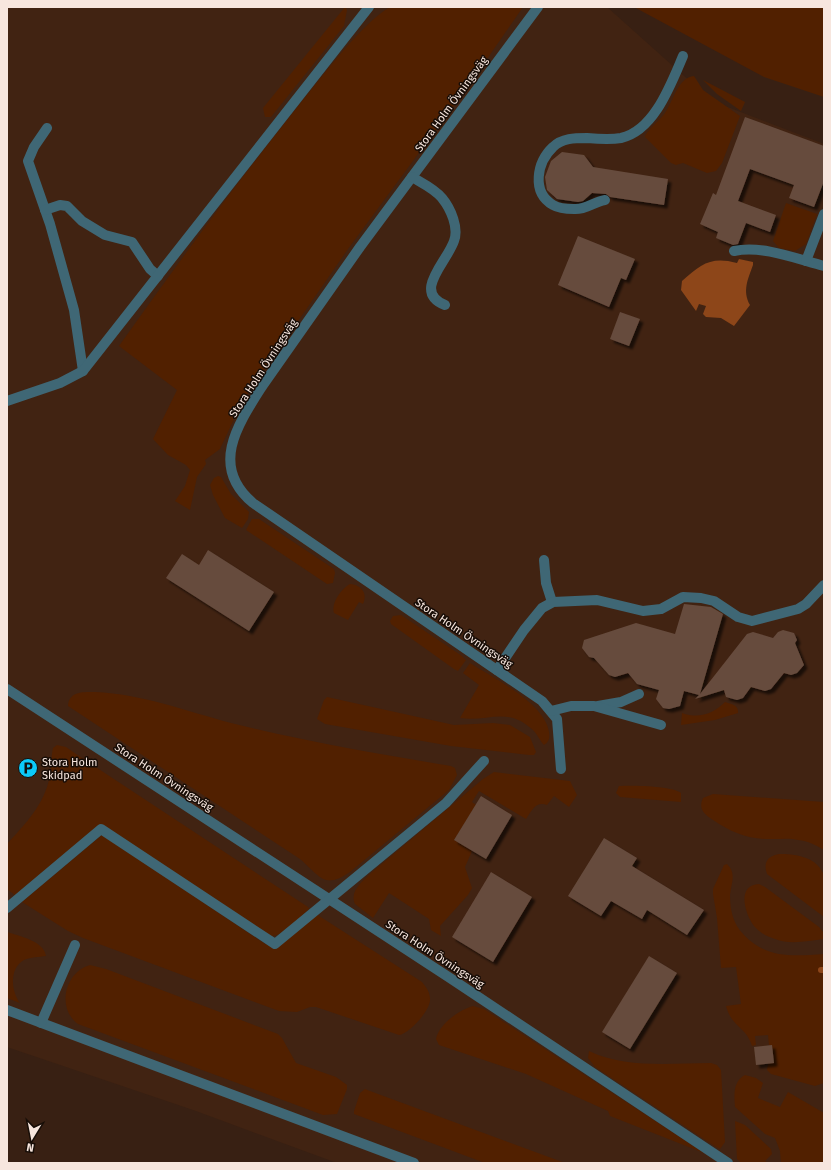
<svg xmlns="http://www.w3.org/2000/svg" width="831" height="1170" font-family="'Fira Sans',sans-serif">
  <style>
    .built { fill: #412312 }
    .green { fill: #512000 }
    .water { fill: #8d4619 }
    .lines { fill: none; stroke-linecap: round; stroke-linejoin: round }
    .stream { stroke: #8d4619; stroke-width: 6 }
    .building { fill: #664b3d; filter: url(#shadow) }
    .minor { stroke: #3f6775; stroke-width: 10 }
    .labels { text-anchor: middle; stroke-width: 3; stroke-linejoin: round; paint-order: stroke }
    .street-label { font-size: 11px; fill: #f7e6de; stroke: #170d07 }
    .poi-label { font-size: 11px; fill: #f7e6de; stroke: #170d07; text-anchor: start }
  </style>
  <defs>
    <filter id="shadow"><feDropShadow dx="3.5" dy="3.5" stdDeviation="1" flood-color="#0009"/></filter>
  </defs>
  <rect width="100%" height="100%" fill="#382013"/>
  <!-- built -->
  <path class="built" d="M7 7H607L712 101 824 144V1163H337L196 1111 7 1047Z"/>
  <!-- green -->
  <g class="green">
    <path d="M345 7 347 10 344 26 271 117H265L263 108Z"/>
    <path d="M390 7H523L469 85 348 249 242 402 220 449 205 460 206 464 197 477 190 510 175 501 185 486 190 470 186 465 168 455 153 439 177 390 119 346C179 261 242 176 307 95 328 69 363 23 390 7Z"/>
    <path d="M634 7H824V97L764 77Z"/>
    <path d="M694 76 703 90 740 116 722 163 716 171 707 173 683 163 676 165 671 163 645 137C646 131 661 119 665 113 673 102 678 77 694 76Z"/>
    <path d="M703 80 745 102 741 111 717 94Z"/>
    <path d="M786 203 817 214 806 244 795 251 779 248 773 241Z"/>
    <path d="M218 476 221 477 231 494 249 512 248 519 242 528 225 518 213 495 210 485 214 478Z"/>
    <path d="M252 519H259L334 569 335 573 333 583 327 584 246 530Z"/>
    <path d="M350 584C362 585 368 594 363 604L359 602 348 620 334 613C331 603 341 589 350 584Z"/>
    <path d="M401 615 462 656 466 660 458 671 454 669 391 624 390 621 393 616Z"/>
    <path d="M470 663C493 678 545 703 549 732 550 738 549 742 544 745 540 741 538 735 533 730 507 706 489 722 460 718L479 685 463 673Z"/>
    <path d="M95 692C142 694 186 711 231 723 303 741 377 754 451 766L455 768 457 775 449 790 350 872C324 890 320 876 300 859L68 706C69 691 83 692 95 692Z"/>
    <path d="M327 697 454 725 493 723 510 725 530 737 536 752 534 755H529L451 746 325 724 317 719 324 700Z"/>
    <path d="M725 702C731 704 739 705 738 713L715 720 681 725 682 713C699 719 713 714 725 702Z"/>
    <path d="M57 745 66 747 76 754 308 907 309 909C299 918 285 936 271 936L100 825 16 896 7 889V844C26 823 44 805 50 776 51 767 51 757 53 748Z"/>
    <path d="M494 772 570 781 577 795 569 807 554 796 547 805C536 801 532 810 526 819L479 791 472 802 476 805 454 840 472 851 465 867 472 888 468 895 440 926 441 936 431 930 429 919 389 893 373 918 355 904C349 891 363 881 371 873L483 779Z"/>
    <path d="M619 786C631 785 673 786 681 793V802L620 797 616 793Z"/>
    <path d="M713 794 824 802V850C816 845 808 841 798 840 790 838 782 839 773 839 750 840 732 833 713 820 704 814 698 809 703 798Z"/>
    <path d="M102 835 265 944 273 945 316 914 422 982C426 987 430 992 430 999 431 1010 409 1034 399 1035L316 1007H310L297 1012 279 1011 83 938 68 931 22 902Z"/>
    <path d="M779 854C794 854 815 856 823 873 827 880 824 907 824 917L767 874C763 863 767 856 779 854Z"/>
    <path d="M727 864C737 874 731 883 730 895 730 910 733 924 744 935 767 959 793 956 824 954V1083L815 1086 771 1074 767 1070 768 1064 774 1063 772 1045H769L768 1035 755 1036 756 1045 752 1046C746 1026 732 1028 726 1006L741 1004 736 967 721 968 717 918 713 894V889L724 865Z"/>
    <path d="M759 884 765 887 819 927 824 933V939C808 941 790 945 775 939 767 937 759 932 754 926 745 914 736 885 759 884Z"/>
    <path d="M7 932C19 936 44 941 46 956 39 957 31 957 24 960 9 968 11 991 20 1003L7 998Z"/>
    <path d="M90 965 106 969 278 1034 282 1038 296 1063 336 1077 347 1085V1089L337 1114 323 1115 78 1024C56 1008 65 972 90 965Z"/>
    <path d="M473 1006 484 1009 704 1153 610 1116 608 1111 526 1074 439 1045 436 1039C439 1024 459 1010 473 1006Z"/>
    <path d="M589 1051C626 1069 672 1063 711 1063L717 1065 721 1070 725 1142 720 1149 716 1147 595 1067 588 1058Z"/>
    <path d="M745 1075 756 1078 763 1083 758 1098 780 1107 788 1092 824 1113V1163H781L780 1151 775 1138 765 1134 735 1107C734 1095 733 1081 745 1075Z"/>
    <path d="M365 1089 370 1091 565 1163H485L354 1114V1111L360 1093Z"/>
    <path d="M735 1121 745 1125 771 1149 772 1154 765 1161 769 1163H741L737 1159Z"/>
  </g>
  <!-- water -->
  <path class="water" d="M739 259 753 262V265C748 279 742 291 750 305L734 326 721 318 706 317 703 314 706 306 699 304 696 311 681 290 682 281C701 264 711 256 737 263Z"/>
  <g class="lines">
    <!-- stream -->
    <path class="stream" d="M821 970H824"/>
  </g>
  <!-- building -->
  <g class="building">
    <path d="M745 117 824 146V181L814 207 789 198 794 185 750 169 738 201 776 215 770 232 746 223 738 244 733 245 716 238 718 232 700 224 713 193 716 195Z"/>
    <path d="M562 152 584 155 593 167 668 179 664 205 610 197 606 194 592 193 583 201 578 202 557 199 547 190 545 177 551 161Z"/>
    <path d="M578 236 635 259 626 280 621 278 609 307 558 285Z"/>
    <path d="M620 312 640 319 629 346 610 339Z"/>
    <path d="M208 550 274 592 249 631 166 578 182 554 199 565Z"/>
    <path d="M684 604 711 607 723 614 700 694 747 634 753 632 773 638 778 632 783 630 794 633 797 640 795 643 804 665 797 673 791 675 784 673 771 689 765 691 751 687 743 698 737 700 726 697 724 690 695 699 699 695 684 691 680 706 669 709 663 708 656 699 659 690 637 684 628 673 615 677 609 675 594 658 589 657 582 648 584 640 636 623 675 634Z"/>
    <path d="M481 796 512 815 486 859 454 840Z"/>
    <path d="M604 838 637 858 632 866 704 910 687 935 647 910 642 919 611 901 601 916 568 896Z"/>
    <path d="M491 872 532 897 493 962 452 937Z"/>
    <path d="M649 956 677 973 630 1049 602 1032Z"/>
    <path d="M772 1045 774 1063 756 1065 754 1047Z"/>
  </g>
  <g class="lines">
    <!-- minor -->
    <g class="minor">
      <path d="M538 7 360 247 263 385C238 424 209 466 253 503L542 701 557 719 561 769"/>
      <path d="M47 128 34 147 28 161 50 224 74 310 83 371"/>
      <path d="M412 177C422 183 435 189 442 198 451 209 459 228 454 241 447 262 412 292 445 305"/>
      <path d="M605 200C593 202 586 210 574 209 568 209 558 208 553 205 531 192 537 162 553 147 562 138 575 138 587 138 598 139 610 140 621 138 654 131 671 84 683 56"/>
      <path d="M45 210 60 205 67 206 82 221 105 235 132 242 150 269 158 276"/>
      <path d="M734 251C763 245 797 259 824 266"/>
      <path d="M806 261 824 214"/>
      <path d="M7 401 60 383 83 371 369 7"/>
      <path d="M544 560 546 583 552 602"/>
      <path d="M497 670 524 630 542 608 553 602 597 600 643 611 661 609 683 597 701 598 714 601 738 617 752 621 798 609 806 604 824 585"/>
      <path d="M7 689 450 978 728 1163"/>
      <path d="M598 706 621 702 639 694"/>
      <path d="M551 711 571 706H594L661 725"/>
      <path d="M7 908 101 829 275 944 446 803 484 761"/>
      <path d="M7 1010 414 1163"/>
      <path d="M41 1023 75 945"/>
    </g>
  </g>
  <!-- icons -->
  <defs>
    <symbol id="parking-disc" viewBox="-11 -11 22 22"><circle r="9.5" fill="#0ccafa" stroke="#170d07"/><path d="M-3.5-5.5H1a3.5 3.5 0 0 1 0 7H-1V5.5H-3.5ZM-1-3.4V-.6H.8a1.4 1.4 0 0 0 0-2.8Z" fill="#111"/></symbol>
  </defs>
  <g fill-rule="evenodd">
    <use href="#parking-disc" x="17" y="757" width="22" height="22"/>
  </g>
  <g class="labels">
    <!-- street labels -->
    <g class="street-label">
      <text transform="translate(451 104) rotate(-54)" y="4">Stora Holm Övningsväg</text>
      <text transform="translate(263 368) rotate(-57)" y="4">Stora Holm Övningsväg</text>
      <text transform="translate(464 633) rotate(34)" y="4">Stora Holm Övningsväg</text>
      <text transform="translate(164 777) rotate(33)" y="4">Stora Holm Övningsväg</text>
      <text transform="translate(435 954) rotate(33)" y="4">Stora Holm Övningsväg</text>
    </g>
    <!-- poi labels -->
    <g class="poi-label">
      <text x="42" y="766">Stora Holm<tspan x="42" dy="13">Skidpad</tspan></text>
    </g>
  </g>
  <!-- border -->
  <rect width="831" height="1170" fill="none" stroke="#f7e6de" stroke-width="16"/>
  <!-- north arrow -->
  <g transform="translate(32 1138) rotate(190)" stroke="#170d07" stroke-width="3" paint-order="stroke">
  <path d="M0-3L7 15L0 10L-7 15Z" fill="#f7e6de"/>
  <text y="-6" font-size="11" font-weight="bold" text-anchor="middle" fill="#f7e6de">N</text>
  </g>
</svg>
